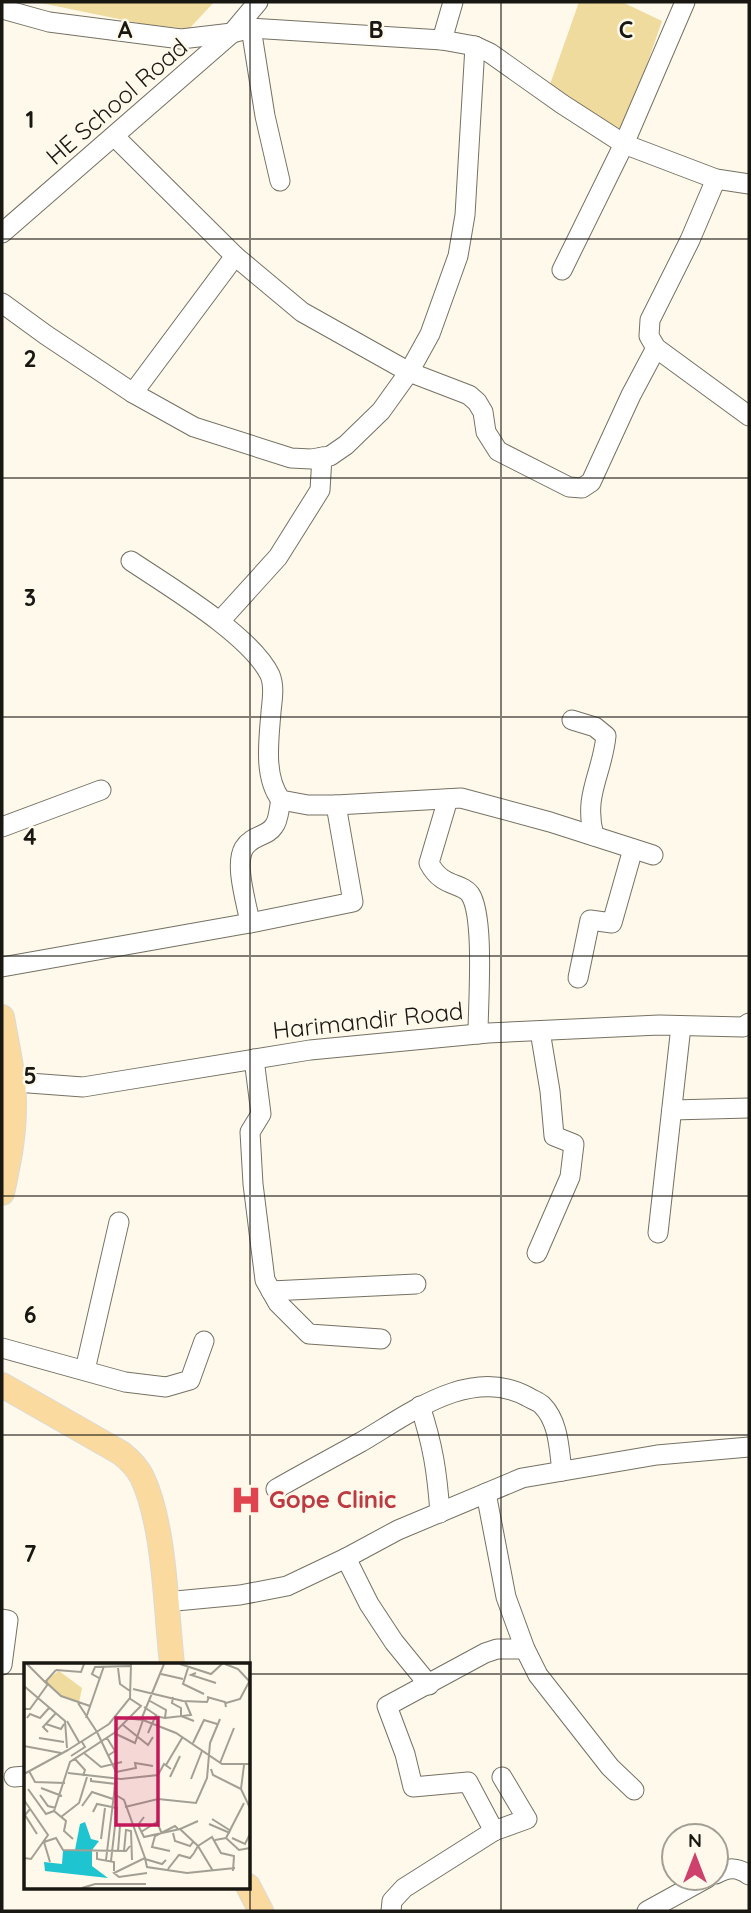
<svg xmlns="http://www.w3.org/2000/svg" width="751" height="1913" font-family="Quicksand,sans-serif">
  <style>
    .green { fill: #f0db9f }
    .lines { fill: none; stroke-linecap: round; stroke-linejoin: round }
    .minor-casing { stroke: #757164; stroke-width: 21 }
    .major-casing { stroke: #dadad9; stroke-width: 26 }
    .minor { stroke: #fff; stroke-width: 19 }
    .major { stroke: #fada9e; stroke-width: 24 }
    .grid { fill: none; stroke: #191712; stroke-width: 2; stroke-opacity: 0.55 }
    .labels { text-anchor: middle; stroke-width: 5; stroke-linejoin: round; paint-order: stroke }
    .street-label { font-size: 24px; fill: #191712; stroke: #fef9ea }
    .health-label { font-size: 24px; font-weight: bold; fill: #be3a42; stroke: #fef9ea; text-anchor: start }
    .inset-road { fill: none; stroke: #a29f94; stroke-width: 2 }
    .view { fill: #c2185b; fill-opacity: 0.15; stroke: #c2185b; stroke-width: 3.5 }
    .inset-edge { fill: none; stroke: #191712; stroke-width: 3.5 }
    .grid-label { font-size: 23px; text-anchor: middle; font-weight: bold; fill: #191712; stroke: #fef9ea; stroke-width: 5; stroke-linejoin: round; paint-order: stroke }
  </style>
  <rect width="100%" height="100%" fill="#fef9ea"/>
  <!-- green -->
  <g class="green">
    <path d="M36 2H214L189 29 143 24Z"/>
    <path d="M579 2H622L662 21 624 131 548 90Z"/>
  </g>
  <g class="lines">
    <defs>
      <g id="minor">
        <path d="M2 9 49 22 181 39 232 33 251 28 442 40 475 46 490 53 562 104 624 144 716 179 749 184"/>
        <path d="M251 28 265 116 280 181"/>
        <path d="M442 40 453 2"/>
        <path d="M115 137 235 256 302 312 409 372 469 395 477 402 483 412 486 432 498 451 569 487 582 488 591 482 631 395 656 348"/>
        <path d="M716 179 690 240 650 320 649 336 656 348 749 416"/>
        <path d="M2 233 232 33 258 2"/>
        <path d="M562 270 624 144 685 2"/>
        <path d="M2 303 46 335 133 393 194 427 291 458 311 459 330 456 346 445 381 411 409 372 430 334 458 256 465 215 475 46"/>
        <path d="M133 393 235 256"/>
        <path d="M131 561C168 586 251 635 270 675 275 687 272 700 271 712 269 739 263 777 281 800L308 805H336"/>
        <path d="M220 621 278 557 320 490 322 457"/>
        <path d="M572 720 595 727 606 736C602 775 583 795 594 836"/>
        <path d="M448 799 429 863C442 888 461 882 470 894 485 916 478 1004 478 1034"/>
        <path d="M2 827 101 790"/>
        <path d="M250 923C247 904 234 865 244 848 252 835 267 837 274 826 279 820 279 807 281 800"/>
        <path d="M2 967 250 923 353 902 336 805 461 798 550 822 653 855"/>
        <path d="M578 978 590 920 612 923 633 849"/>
        <path d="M254 1059 261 1114 250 1132 253 1184 265 1280 278 1303 309 1334 381 1339"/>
        <path d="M2 1081 83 1087 310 1050 488 1033 659 1025 743 1027 749 1023"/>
        <path d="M672 1110 749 1108"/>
        <path d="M658 1233 681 1026"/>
        <path d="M537 1253 570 1177 574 1144 554 1136 550 1091 540 1031"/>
        <path d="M271 1291 416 1284"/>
        <path d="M2 1348 125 1382 166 1387 190 1380 204 1341"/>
        <path d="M85 1370 119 1222"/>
        <path d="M420 1406C433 1445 437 1472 440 1513"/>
        <path d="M276 1489C304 1473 332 1458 361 1442 409 1414 471 1365 528 1397 533 1400 539 1402 542 1405 559 1422 559 1449 562 1471"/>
        <path d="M486 1493 506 1597 525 1649 538 1675 610 1767 634 1790"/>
        <path d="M346 1558 369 1604 394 1642 429 1685"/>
        <path d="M165 1602 240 1595 287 1586 346 1558 398 1530 522 1478 657 1455 749 1447"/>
        <path d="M2 1619 8 1620 2 1665"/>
        <path d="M14 1777 26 1776"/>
        <path d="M494 1831 468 1782 413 1787 405 1754 387 1706 485 1653 497 1649H525"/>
        <path d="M716 1874C729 1867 737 1867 749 1875"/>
        <path d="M391 1911 392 1901 404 1888 494 1831 527 1819 502 1777"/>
        <path d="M647 1911 707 1878"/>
      </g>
      <g id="major">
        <path d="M2 1017C7 1047 15 1077 14 1108 14 1137 8 1165 2 1193"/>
        <path d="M2 1385 121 1453C130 1460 137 1467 142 1477 165 1525 166 1611 172 1664"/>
        <path d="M248 1886 261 1911"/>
      </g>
    </defs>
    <!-- minor casing -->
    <use href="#minor" class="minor-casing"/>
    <!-- major casing -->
    <use href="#major" class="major-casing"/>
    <!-- minor -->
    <use href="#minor" class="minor"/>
    <!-- major -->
    <use href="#major" class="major"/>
  </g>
  <!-- grid -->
  <path class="grid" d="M250 2V1911M501 2V1911M2 239H749M2 478H749M2 717H749M2 956H749M2 1196H749M2 1435H749M2 1674H26M248 1674H749"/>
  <!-- icons -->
  <defs>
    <symbol id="hospital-bare" viewBox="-9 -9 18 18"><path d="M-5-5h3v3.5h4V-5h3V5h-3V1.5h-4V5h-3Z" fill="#e0444e" stroke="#fef9ea" stroke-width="2.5" paint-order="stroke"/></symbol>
  </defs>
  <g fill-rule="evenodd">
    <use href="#hospital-bare" x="224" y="1478" width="44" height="44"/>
  </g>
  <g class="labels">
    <!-- street labels -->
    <g class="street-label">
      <text transform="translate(117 102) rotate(-41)" y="8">HE School Road</text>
      <text transform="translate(368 1021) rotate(-6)" y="8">Harimandir Road</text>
    </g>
    <!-- health labels -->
    <g class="health-label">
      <text x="269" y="1508">Gope Clinic</text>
    </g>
  </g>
  <!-- overview -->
  <g transform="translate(24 1663)">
    <rect width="226" height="226" fill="#fef9ea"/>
    <path d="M35 8 58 25 55 40 37 33 20 18Z" fill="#f0db9f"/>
    <path d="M61 159 67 176 75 178 68 187V203L84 215 21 208 20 199 38 201 39 188 51 187 56 161Z" fill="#1ec4d0"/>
    <path class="inset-road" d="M3 1 23 21M156 1 187 11 198 1M201 1 214 6 226 19M94 5 96 21 106 28M164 5 159 21 180 31M32 7 22 18 24 21 37 33 66 43M32 7 57 9 60 1M172 10 167 12 192 20M137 11 159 16M75 15 68 11 71 4 106 3M0 23 41 58 43 85M109 26 159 38 183 39 185 34M149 34 148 40 157 45V53L170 58M183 34 201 39 202 44M126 38 142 47 141 55 131 53M54 40 73 69M202 40 216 36 225 19M120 44 132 52 124 70M0 46H6L24 21M90 54 119 57 152 70 198 101H226M3 55 6 51 16 55 25 45M62 55 80 3M141 55 167 52 161 38M117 57 140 1M43 58 55 79M22 61 37 66 40 61M99 62 124 82 129 74M24 69 19 64 32 50M73 69 92 109 90 131 100 137 121 195 90 210 95 214 123 210M90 70 111 80 119 57M15 75 40 79M83 75 91 88 85 92M169 80 180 57 193 61M0 83 37 90M44 87 85 61 106 35 107 1M60 90 77 104 98 99M47 93 61 84 58 79M51 96 61 107 59 113M196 100 210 65M142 102 158 75M220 102 217 126 226 145M187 106 189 112 217 126M5 108 11 119 41 120M92 109 112 105 111 100 129 103M44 110 97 116 134 112 140 101 147 106M0 111 44 87M146 114 156 93M67 115V118L92 121M167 116 178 88M17 125 38 133M4 126 22 151 30 148 42 158 40 168 49 176M16 132 24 143 32 145M0 137 24 172 7 196 0 195M58 143 68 129 89 136M101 144 134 136 172 140 183 115 186 80 196 56M6 146 1 152 13 171M30 148 46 99 90 70 117 43 105 35M69 149 73 141 93 145 87 198M37 154 55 140 63 114M120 154 114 162 120 174 156 166M188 156 207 168M185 161 206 170M117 169 133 159 138 171M149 170 151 178 166 183 169 179M202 175 220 140M208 175 221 181 226 171M77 176 81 145M191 177 202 175 215 187 226 185M73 188V196L90 199V208M94 188 96 163M100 188 102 167 107 168 108 197M146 188 128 184 131 173 151 163 155 167M121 195 123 204 163 210 211 205M121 196 138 201 142 197M82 197 90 131M26 199 20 179 32 175 39 187 102 188 106 183M144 206 155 192 166 195 170 190 174 183 156 166 174 158M189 208 174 183 188 174 197 190 210 193 209 208M58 225 71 221H122"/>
    <path class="view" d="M92 55H134V162H92Z"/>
    <rect width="226" height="226" class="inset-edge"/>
  </g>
  <g class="grid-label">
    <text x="125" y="38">A</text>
    <text x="376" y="38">B</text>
    <text x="626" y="38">C</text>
    <text x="30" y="128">1</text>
    <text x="30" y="367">2</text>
    <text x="30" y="606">3</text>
    <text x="30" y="845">4</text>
    <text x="30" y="1084">5</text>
    <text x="30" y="1323">6</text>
    <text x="30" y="1562">7</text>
  </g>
  <!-- border -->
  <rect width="751" height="1913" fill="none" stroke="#191712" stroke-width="7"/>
  <!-- north arrow -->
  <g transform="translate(695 1857)"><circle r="33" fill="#fef9ea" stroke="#a29f94" stroke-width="2"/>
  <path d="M0-5L12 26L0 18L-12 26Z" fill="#ce416d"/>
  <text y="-10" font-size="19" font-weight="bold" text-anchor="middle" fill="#191712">N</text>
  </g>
</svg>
